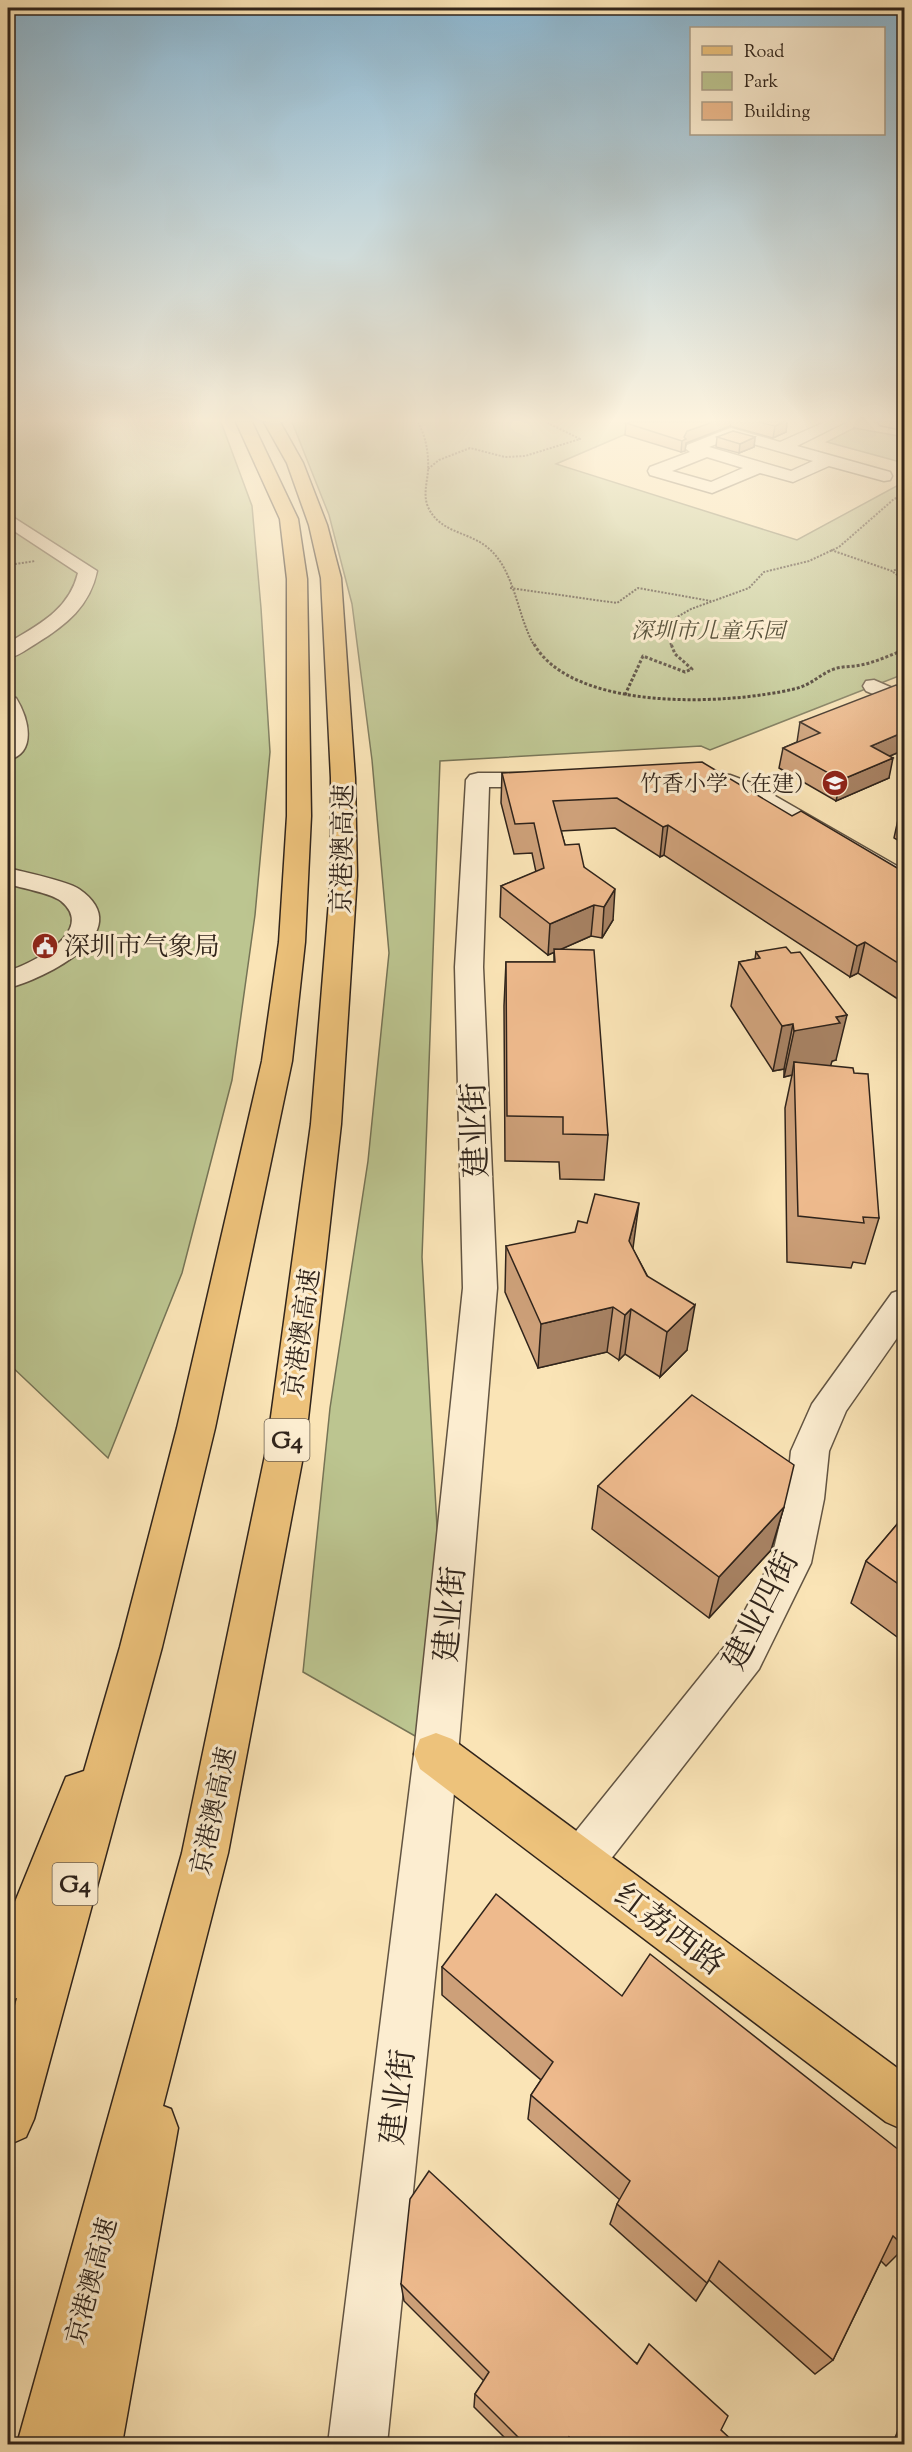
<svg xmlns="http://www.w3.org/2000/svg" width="912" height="2452" font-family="'Sorts Mill Goudy','Noto Serif SC',serif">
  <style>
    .green { fill: #bcc590; stroke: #767456; stroke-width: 1.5 }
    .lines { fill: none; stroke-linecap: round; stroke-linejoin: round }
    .minor-casing { stroke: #625442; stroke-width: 3 }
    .major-casing { stroke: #30241b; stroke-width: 3 }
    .highway-casing { stroke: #30241b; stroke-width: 3 }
    .path-far1 { stroke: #30241b; stroke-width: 2; stroke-dasharray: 2 1.5; stroke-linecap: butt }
    .path { stroke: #30241b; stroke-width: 3; stroke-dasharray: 3 2; stroke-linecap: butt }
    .minor { fill: #fcedd0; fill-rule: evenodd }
    .major { fill: #edc27b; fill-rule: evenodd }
    .highway { fill: #edc27b; fill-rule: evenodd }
    .wall { fill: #cda079; stroke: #30241b; stroke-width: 1.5 }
    .shaded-wall { fill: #a78263; stroke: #30241b; stroke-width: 1.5 }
    .building { fill: #eeba8d; stroke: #30241b; stroke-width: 1.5 }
    .labels { text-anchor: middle; stroke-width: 6; stroke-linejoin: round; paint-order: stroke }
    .far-park-label { font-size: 22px; font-style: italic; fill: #5a543e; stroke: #fcedd0 }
    .far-poi-label { font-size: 22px; fill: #30241b; stroke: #fcedd0; text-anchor: end }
    .shield { fill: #fcedd0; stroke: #6d6051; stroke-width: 1.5 }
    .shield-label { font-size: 24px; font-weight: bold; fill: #30241b }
    .street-label { font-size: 26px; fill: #30241b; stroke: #fcedd0 }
    .poi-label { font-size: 26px; fill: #30241b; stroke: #fcedd0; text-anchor: start }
    .near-street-label { font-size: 32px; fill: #30241b; stroke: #fcedd0 }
  </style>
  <rect width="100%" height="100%" fill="#fae4b6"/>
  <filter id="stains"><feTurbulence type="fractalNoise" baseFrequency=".00333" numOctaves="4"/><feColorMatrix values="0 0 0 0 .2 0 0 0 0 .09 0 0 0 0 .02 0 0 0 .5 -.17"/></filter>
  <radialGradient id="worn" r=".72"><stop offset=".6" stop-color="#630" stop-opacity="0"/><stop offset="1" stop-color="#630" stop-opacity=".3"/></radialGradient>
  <!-- green -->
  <g class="green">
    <path d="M8 422H221L252 506 261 608 270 752 255 915 232 1080 182 1273 108 1458 8 1363Z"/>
    <path d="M292 422H654L556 464 797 540 904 482V674L710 750 701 746 440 761 422 1257 439 1563 422 1740 303 1672 330 1408 368 1161 389 953 372 760 352 604 329 515Z"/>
    <path d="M854 428 904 437V463L827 442Z"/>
  </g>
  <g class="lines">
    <defs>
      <g id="minor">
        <path d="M825 422H845L797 446 890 472 892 476 890 480 884 481 829 466 793 482 760 473 712 493 650 475 648 471 650 467 690 452 685 448 687 445 725 430 731 428 780 442ZM732 438 813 461 791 471 709 447ZM707 457 743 468 711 482 672 471Z"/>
        <path d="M8 514 97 571C90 606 66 625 37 643 27 649 19 656 8 658V643C38 625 69 610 78 573L8 527Z"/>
        <path d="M874 680 904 693V707L866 691 863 686 866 681Z"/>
        <path d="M8 696 16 698C28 717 38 753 8 760Z"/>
        <path d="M478 773H548L556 775 560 780 556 785 548 787H489L483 967 497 1288 458 1754 387 2444H328L414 1754 463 1288 455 967 466 780 470 775Z"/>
        <path d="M704 773 730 775 754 784 904 870V888L895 885 738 794 726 789 696 785 692 780 696 775Z"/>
        <path d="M8 868C23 872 68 881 79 889 141 932 44 979 8 988V971C31 964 98 931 61 901 51 893 21 888 8 884Z"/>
        <path d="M904 1289V1328L846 1411 829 1451 824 1499 811 1563 759 1669 596 1878 580 1885 564 1878 557 1862 564 1846 729 1641 771 1561 786 1499 791 1451 812 1404 892 1293Z"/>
      </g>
      <g id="major">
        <path d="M878 422H904V430L880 425Z"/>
        <path d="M436 1733 452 1739 904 2073V2130L886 2122 420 1769 414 1754 420 1739Z"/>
      </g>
      <g id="highway">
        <path d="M236 422H252L298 519 307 579 311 816 305 942 292 1061 215 1428 162 1647 34 2119 26 2137 8 2145V2032L17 1998 8 2001V1919L66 1777 84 1771 120 1647 177 1428 262 1061 279 942 287 816V579L280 519Z"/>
        <path d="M264 422H280L303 463 327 525 341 578 355 778 357 876 341 1124 305 1446 228 1853 163 2106 171 2109 178 2128 122 2444H17L182 1853 267 1446 311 1124 331 876V778L321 578 309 525 287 463Z"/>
      </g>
    </defs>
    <!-- minor casing -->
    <use href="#minor" class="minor-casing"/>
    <!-- major casing -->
    <use href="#major" class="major-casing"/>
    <!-- highway casing -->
    <use href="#highway" class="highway-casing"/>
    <!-- path-far1 -->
    <g class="path-far1">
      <path d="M418 422C426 437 429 454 428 471 427 483 423 495 428 507 440 533 467 531 487 547 515 569 517 616 534 645"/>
      <path d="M428 469 439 460 470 448 505 457 525 456 580 439 548 423 551 422"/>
      <path d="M831 550 892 571 904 567"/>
      <path d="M8 565 35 561"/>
      <path d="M893 572 904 580"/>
      <path d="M510 588 617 603 638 588 711 601"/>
      <path d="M671 645 663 625 691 609 749 588 764 572 809 561 839 547 894 499 904 495"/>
    </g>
    <!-- path -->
    <g class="path">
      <path d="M534 644C573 712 726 705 794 689 812 685 820 674 834 669 842 666 852 667 861 665 876 662 890 655 904 650"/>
      <path d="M625 695 643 656 685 672 692 669 675 654 671 644"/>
    </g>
    <!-- minor -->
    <use href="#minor" class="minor"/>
    <!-- major -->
    <use href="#major" class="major"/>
    <!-- highway -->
    <use href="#highway" class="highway"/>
  </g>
  <!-- wall -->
  <g class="wall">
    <path d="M630 422H787L786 432 773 438 730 426 686 443 685 451 681 452 625 435 626 423Z"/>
    <path d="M717 437H755L754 447 739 453 716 447Z"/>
    <path d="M904 689V750L890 756 889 778 836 801 779 768 783 748 797 742 800 722Z"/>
    <path d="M502 773 792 816 904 872V1003L858 973 850 977 664 855 660 857 615 828 561 831 565 845 584 867 613 920 602 938 591 936 561 949 608 1135 604 1180 560 1179 559 1162 505 1161 504 1006 506 962H554V952L548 955 500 917 501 886 536 872 532 853 514 854 501 803Z"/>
    <path d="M904 813V844L894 838 899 815Z"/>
    <path d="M756 952 836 1060 832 1061 830 1066 879 1218 865 1264 853 1262 851 1268 787 1262 785 1108 792 1075 784 1077V1069L773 1071 731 1006 739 962 755 959Z"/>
    <path d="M506 1246 633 1249 687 1350 660 1377 625 1354 619 1360 607 1352 538 1368 505 1292Z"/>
    <path d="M598 1486 784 1507 771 1550 709 1618 592 1529Z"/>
    <path d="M904 1516V1642L851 1603 866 1561Z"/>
    <path d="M442 1967 622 1996 904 2154V2248L886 2266 881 2261 833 2360 815 2374 709 2280 696 2301 610 2224 617 2204 620 2200 528 2119 531 2095 541 2080 442 1995Z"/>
    <path d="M401 2284 637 2363 721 2430 734 2445H512L474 2407 475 2394 484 2381 404 2301Z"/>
    <path d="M904 2416V2445H892Z"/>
  </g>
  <!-- shaded-wall -->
  <g class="shaded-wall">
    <path d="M713 422H731L730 426 686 443 685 451 681 452 682 441 687 431Z"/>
    <path d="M784 422H787L786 432 773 438 775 426Z"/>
    <path d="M755 437 754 447 739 453 740 444Z"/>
    <path d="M904 732V750L866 766 871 746Z"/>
    <path d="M893 758 889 778 836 801 841 780Z"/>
    <path d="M668 825 664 855 660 857 663 827Z"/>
    <path d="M615 889 613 920 602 938 604 907Z"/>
    <path d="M594 905 591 936 548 955 550 924Z"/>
    <path d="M865 942 858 973 850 977 857 946Z"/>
    <path d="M847 1015 836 1060 832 1061 830 1068 794 1062 792 1075 784 1077 794 1031 836 1017Z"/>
    <path d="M793 1024 784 1069 773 1071 782 1026Z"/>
    <path d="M639 1203 633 1248 623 1286 629 1241Z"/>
    <path d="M695 1305 687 1350 660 1377 667 1332Z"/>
    <path d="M613 1307 607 1352 538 1368 541 1324Z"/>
    <path d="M631 1309 625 1354 619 1360 625 1315Z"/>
    <path d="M784 1507 771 1550 709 1618 719 1577Z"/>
  </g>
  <!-- building -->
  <g class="building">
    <path d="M630 422H713L687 431 684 437 686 439 682 441 626 423Z"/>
    <path d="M758 422H784L775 426Z"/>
    <path d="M733 431 755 437 740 444 717 437Z"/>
    <path d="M896 685 904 689V732L871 746 893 758 841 780 783 748 820 733 800 722Z"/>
    <path d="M702 762 792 816 801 811 904 872V967L865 942 857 946 668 825 663 827 617 798 553 801 565 845 579 844 584 867 615 889 604 907 594 905 550 924 501 886 544 868 534 823 515 824 502 773Z"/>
    <path d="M904 813V818L899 815Z"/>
    <path d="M786 947 791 953 800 952 847 1015 836 1017 840 1023 794 1031 793 1024 782 1026 739 962 760 958 756 952Z"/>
    <path d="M554 949 594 950 608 1135 563 1134V1117L507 1116 506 962H555Z"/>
    <path d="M794 1062 853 1068 854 1073 868 1074 879 1218 863 1217 864 1223 798 1216Z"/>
    <path d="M595 1194 639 1203 629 1241 647 1276 695 1305 667 1332 631 1309 625 1315 613 1307 541 1324 506 1246 575 1232 578 1221 587 1223Z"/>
    <path d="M692 1395 794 1465 784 1507 719 1577 598 1486Z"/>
    <path d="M904 1516V1588L866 1561Z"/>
    <path d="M496 1894 622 1996 650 1954 904 2154V2246L893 2236 833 2360 719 2261 707 2283 617 2204 630 2181 531 2095 553 2062 442 1967Z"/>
    <path d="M429 2171 637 2364 649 2344 728 2416 721 2430 735 2443 734 2445H577L569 2437 565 2445H526L475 2394 489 2372 401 2284 410 2199Z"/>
  </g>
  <!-- sky -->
  <linearGradient id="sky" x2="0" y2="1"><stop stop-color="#8bb8d4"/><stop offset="0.55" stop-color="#fdf3de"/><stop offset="1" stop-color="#fdf3de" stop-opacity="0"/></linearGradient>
  <rect width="912" height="765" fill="url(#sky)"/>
  <!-- icons -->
  <defs>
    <symbol id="university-disc" viewBox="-11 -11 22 22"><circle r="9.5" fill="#8f2418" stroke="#fcedd0"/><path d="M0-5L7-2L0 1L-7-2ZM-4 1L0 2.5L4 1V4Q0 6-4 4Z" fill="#fff"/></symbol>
    <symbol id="civic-disc" viewBox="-11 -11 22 22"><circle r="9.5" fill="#8f2418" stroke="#fcedd0"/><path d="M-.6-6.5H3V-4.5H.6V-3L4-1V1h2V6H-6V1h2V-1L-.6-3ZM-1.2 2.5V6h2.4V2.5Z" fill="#fff"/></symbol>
  </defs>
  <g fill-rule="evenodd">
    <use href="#university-disc" x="820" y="768" width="30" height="30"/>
    <use href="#civic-disc" x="30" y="931" width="30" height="30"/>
  </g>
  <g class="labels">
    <!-- far-park labels -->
    <g class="far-park-label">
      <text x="708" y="638">深圳市儿童乐园</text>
    </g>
    <!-- far-poi labels -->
    <g class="far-poi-label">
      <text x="816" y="791">竹香小学（在建）</text>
    </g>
    <!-- shield labels -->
    <g class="shield">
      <rect x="264.5" y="1419" width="45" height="42" rx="4.5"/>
      <rect x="52.5" y="1863" width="45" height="42" rx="4.5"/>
    </g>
    <g class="shield-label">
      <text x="287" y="1448">G4</text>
      <text x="75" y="1892">G4</text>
    </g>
    <!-- street labels -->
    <g class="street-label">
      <text transform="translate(342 849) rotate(-89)" y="9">京港澳高速</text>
      <text transform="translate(301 1333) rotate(-82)" y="9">京港澳高速</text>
      <text transform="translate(213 1811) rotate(-78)" y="9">京港澳高速</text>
      <text transform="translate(91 2281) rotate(-75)" y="9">京港澳高速</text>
    </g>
    <!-- poi labels -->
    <g class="poi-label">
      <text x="64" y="955">深圳市气象局</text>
    </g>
    <!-- near-street labels -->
    <g class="near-street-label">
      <text transform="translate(474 1130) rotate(-92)" y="11">建业街</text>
      <text transform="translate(760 1610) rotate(-63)" y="11">建业四街</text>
      <text transform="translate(449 1614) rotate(-85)" y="11">建业街</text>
      <text transform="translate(670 1929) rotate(37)" y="11">红荔西路</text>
      <text transform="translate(397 2097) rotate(-83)" y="11">建业街</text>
    </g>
  </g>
  <!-- margin -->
  <rect width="912" height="2452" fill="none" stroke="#fae4b6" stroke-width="30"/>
  <rect x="9" y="9" width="894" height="2434" fill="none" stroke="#30241b" stroke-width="3"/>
  <rect x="15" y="15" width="882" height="2422" fill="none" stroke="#30241b" stroke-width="1.5"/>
  <!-- legend -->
  <rect x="690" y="27" width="195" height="108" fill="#fcedd0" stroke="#aa9d88" stroke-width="1.5"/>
  <rect x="702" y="46" width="30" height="9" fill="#edc27b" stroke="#aa9d88" stroke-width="1.5"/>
  <text x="744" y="57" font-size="18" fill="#30241b">Road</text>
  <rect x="702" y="72" width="30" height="18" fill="#bcc590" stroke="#aa9d88" stroke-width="1.5"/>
  <text x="744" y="87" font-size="18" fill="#30241b">Park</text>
  <rect x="702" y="102" width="30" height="18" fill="#eeba8d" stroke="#aa9d88" stroke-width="1.5"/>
  <text x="744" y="117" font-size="18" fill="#30241b">Building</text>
  <rect width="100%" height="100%" filter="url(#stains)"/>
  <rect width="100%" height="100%" fill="url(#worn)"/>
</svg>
